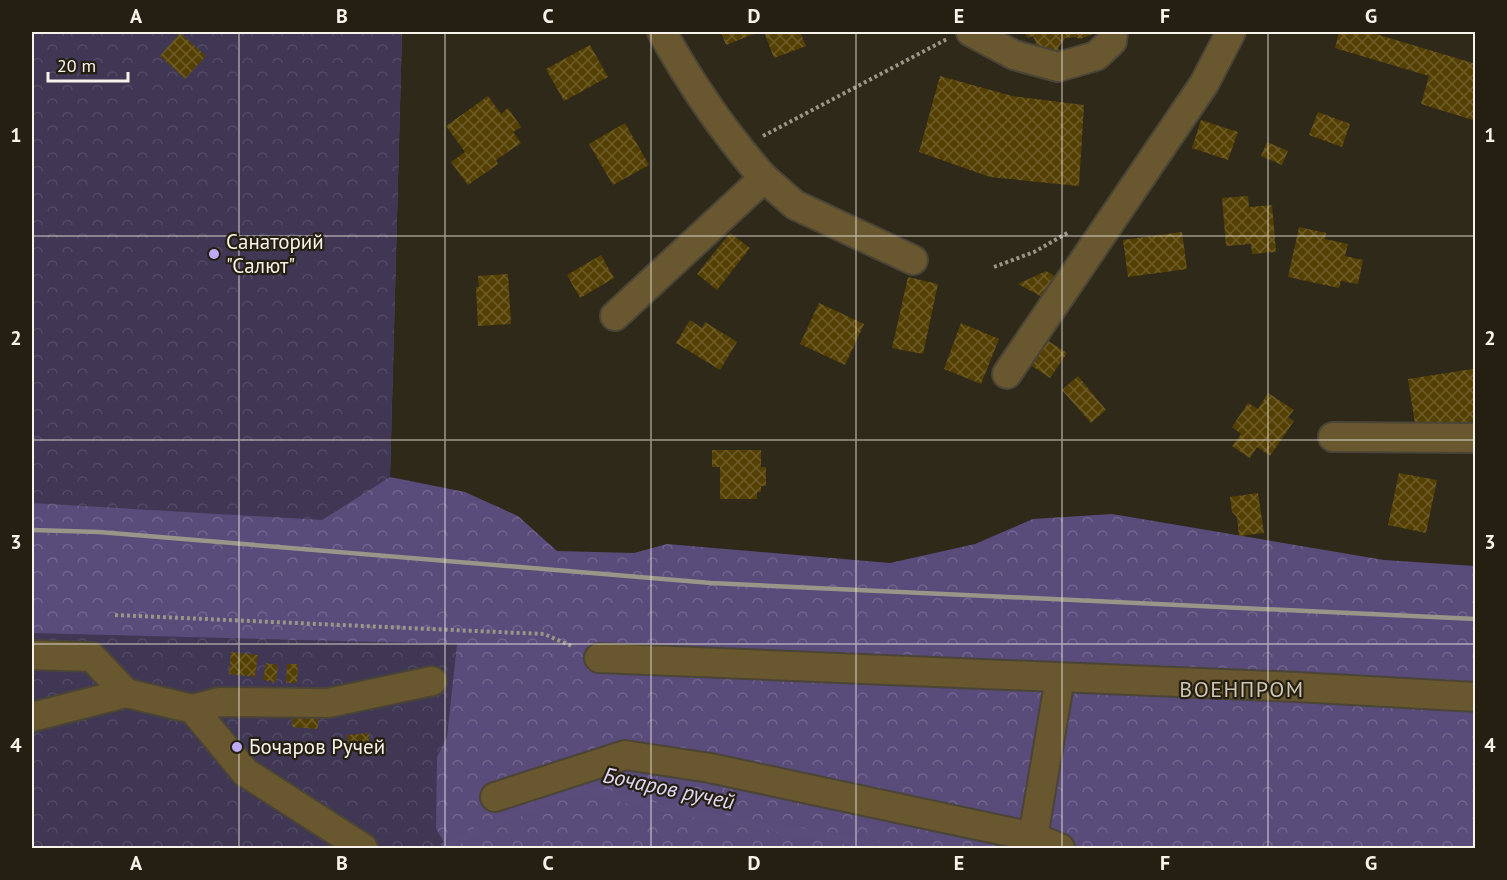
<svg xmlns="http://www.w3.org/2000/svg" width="1507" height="880" font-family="'PT Sans',sans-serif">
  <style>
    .forest { fill: url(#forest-crowns) }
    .park { fill: url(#park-crowns) }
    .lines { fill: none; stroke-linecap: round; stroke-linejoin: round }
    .stream { stroke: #5a4c7b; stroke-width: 8 }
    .building { fill: url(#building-cross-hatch) }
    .minor-casing { stroke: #4b4537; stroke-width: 32 }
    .path { stroke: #9b9589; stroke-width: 4; stroke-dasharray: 3 3; stroke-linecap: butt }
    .minor { stroke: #69572f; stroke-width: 28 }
    .rail { stroke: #9a9589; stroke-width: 4.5 }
    .grid { fill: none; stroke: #f8f3ea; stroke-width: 1.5; stroke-opacity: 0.55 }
    .poi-dot { fill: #bea9f4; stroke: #251f11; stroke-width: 2 }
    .labels { text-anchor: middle; stroke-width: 4.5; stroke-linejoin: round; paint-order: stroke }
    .poi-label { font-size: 21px; fill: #f8f3ea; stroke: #251f11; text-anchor: start }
    .neighbourhood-label { font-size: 22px; letter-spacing: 1.5px; fill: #cec6b4; stroke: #251f11 }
    .water-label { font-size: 22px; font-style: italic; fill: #e0d8f7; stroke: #251f11 }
    .neatline { fill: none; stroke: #f8f3ea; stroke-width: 2 }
    .grid-label { font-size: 20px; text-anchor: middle; font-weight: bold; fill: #f8f3ea }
  </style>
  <defs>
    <pattern id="forest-crowns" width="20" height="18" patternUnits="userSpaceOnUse" patternTransform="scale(1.5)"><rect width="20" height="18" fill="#594b7a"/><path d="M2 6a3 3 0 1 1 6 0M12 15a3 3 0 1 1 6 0" fill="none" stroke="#72658d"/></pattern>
    <pattern id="park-crowns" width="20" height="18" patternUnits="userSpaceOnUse" patternTransform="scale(1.5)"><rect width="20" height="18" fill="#3f3753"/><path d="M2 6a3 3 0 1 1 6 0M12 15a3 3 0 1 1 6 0" fill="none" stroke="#524b64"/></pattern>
    <pattern id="building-cross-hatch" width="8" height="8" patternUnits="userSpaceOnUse" patternTransform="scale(1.5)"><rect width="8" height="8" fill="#554004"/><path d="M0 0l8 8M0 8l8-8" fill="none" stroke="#6e5c29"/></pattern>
  </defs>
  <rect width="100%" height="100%" fill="#2f291a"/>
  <!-- forest -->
  <path class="forest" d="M402 32 390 477 465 492 518 516 557 551 634 553 667 544 890 563 975 544 1033 519 1112 514 1384 560 1475 566V848H189L32 787V160Z"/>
  <!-- park -->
  <g class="park">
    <path d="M32 32H402L390 477 322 520 32 503Z"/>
    <path d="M32 633 457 644 447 737 437 757 436 828 447 848H32Z"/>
  </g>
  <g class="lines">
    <!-- stream -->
    <path class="stream" d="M445 846 555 796 588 789 656 807 893 848"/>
  </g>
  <!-- building -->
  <g class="building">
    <path d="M721 32H759L726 45Z"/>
    <path d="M764 32H800L806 46 774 58Z"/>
    <path d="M1024 32H1098L1080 39 1075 37 1065 38 1059 46 1058 53 1043 59 1033 36 1028 38Z"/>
    <path d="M1339 32H1369L1476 64V121L1421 104 1429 76 1335 48Z"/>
    <path d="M180 33 206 56 185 79 160 56Z"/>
    <path d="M590 45 608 77 564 101 546 69Z"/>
    <path d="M940 76 1012 96 1084 105 1079 186 990 177 919 152Z"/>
    <path d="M488 96 501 114 508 108 521 127 513 132 521 143 496 160 498 164 468 185 451 162 465 152 446 126Z"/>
    <path d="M1318 112 1350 124 1342 147 1309 135Z"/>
    <path d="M1201 120 1238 132 1228 160 1192 148Z"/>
    <path d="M625 123 649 165 613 185 589 144Z"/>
    <path d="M1267 142 1288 151 1282 165 1261 156Z"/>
    <path d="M1248 196 1249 207 1272 205 1276 252 1252 254 1251 244 1226 246 1222 198Z"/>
    <path d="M1299 227 1326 233 1325 239 1348 244 1345 256 1363 260 1358 284 1341 281 1339 288 1288 277Z"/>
    <path d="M1182 232 1187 269 1128 277 1123 240Z"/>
    <path d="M730 233 750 248 717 290 697 274Z"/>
    <path d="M601 255 614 278 580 298 567 275Z"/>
    <path d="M1046 271 1058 278 1046 299 1018 284Z"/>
    <path d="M508 274 511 324 478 326 476 287H479L478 276Z"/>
    <path d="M908 277 938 284 923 354 892 348Z"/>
    <path d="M819 303 864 324 845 365 800 344Z"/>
    <path d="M690 320 702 328 705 322 737 342 720 370 676 343Z"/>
    <path d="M961 323 999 339 981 384 944 369Z"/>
    <path d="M1042 337 1067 353 1050 378 1026 362Z"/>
    <path d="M1473 369 1476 386V421L1416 430 1408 379Z"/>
    <path d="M1078 376 1106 410 1091 423 1062 390Z"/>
    <path d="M1268 393 1294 410 1288 417 1294 421 1270 456 1257 447 1250 458 1232 446 1241 434 1232 427 1248 403 1258 409Z"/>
    <path d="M712 450H761V467H766V486H761V492H757V499H720V467H712Z"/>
    <path d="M1399 473 1437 480 1426 533 1388 525Z"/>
    <path d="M1258 493 1264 533 1239 536 1237 517 1232 512 1230 497Z"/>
    <path d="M231 652 258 655 255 677 229 674Z"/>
    <path d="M266 663 278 665 276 682 263 680Z"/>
    <path d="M287 664H298L297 683H286Z"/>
    <path d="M293 711 318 712V729L292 727Z"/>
    <path d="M369 733 370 747 348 749 347 735Z"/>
  </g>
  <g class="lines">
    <defs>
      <g id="minor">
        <path d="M971 32 1014 55 1058 67 1096 56 1112 41 1113 32"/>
        <path d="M764 178 795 205 913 260"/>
        <path d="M615 316 764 178C724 133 691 84 662 32"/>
        <path d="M1007 374 1204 84 1231 32"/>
        <path d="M1333 437 1476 438"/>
        <path d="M32 655 92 657 126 693"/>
        <path d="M599 658 1297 687 1476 697"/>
        <path d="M193 709 219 702 328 703 432 681"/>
        <path d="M32 717 126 693 193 709 245 772 363 848"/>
        <path d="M495 797 625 755 710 768 1033 837 1060 848"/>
        <path d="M1033 837 1060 678"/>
      </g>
    </defs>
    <!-- minor casing -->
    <use href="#minor" class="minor-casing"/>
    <!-- path -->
    <g class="path">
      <path d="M763 136 947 39"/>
      <path d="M994 267 1034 252 1069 232"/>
      <path d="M115 615 544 634 574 647"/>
    </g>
    <!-- minor -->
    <use href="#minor" class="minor"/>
    <!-- rail -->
    <path class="rail" d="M32 530 99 532 711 583 1476 619"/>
  </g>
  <!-- grid -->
  <path class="grid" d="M239 32V848M445 32V848M651 32V848M856 32V848M1062 32V848M1268 32V848M32 236H1476M32 440H1476M32 644H1476"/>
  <!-- markers -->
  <g class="poi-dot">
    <circle cx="214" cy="254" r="6"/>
    <circle cx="237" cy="747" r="6"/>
  </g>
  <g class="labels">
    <!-- poi labels -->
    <g class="poi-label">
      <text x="226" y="249">Санаторий<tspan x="226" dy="24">"Салют"</tspan></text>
      <text x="249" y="754">Бочаров Ручей</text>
    </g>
    <!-- neighbourhood labels -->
    <g class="neighbourhood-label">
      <text x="1242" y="697">ВОЕНПРОМ</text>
    </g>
    <!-- water labels -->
    <g class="water-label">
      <text transform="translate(669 788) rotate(12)" y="8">Бочаров ручей</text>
    </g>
  </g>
  <!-- border -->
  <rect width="1507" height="880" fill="none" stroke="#251f11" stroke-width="66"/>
  <!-- scale -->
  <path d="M48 72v9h80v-9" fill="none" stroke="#f8f3ea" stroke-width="3"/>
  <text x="57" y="72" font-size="18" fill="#f8f3ea" stroke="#251f11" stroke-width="4.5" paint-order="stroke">20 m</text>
  <rect x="33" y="33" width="1441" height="814" class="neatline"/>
  <g class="grid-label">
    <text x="136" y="23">A</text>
    <text x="342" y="23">B</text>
    <text x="548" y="23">C</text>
    <text x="754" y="23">D</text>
    <text x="959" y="23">E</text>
    <text x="1165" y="23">F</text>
    <text x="1371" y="23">G</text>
    <text x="16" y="142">1</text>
    <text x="1490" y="142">1</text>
    <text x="16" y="345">2</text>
    <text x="1490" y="345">2</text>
    <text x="16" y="549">3</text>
    <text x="1490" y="549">3</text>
    <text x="16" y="752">4</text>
    <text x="1490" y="752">4</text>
    <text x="136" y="870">A</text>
    <text x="342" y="870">B</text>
    <text x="548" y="870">C</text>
    <text x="754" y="870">D</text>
    <text x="959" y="870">E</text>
    <text x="1165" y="870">F</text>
    <text x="1371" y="870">G</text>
  </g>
</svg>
